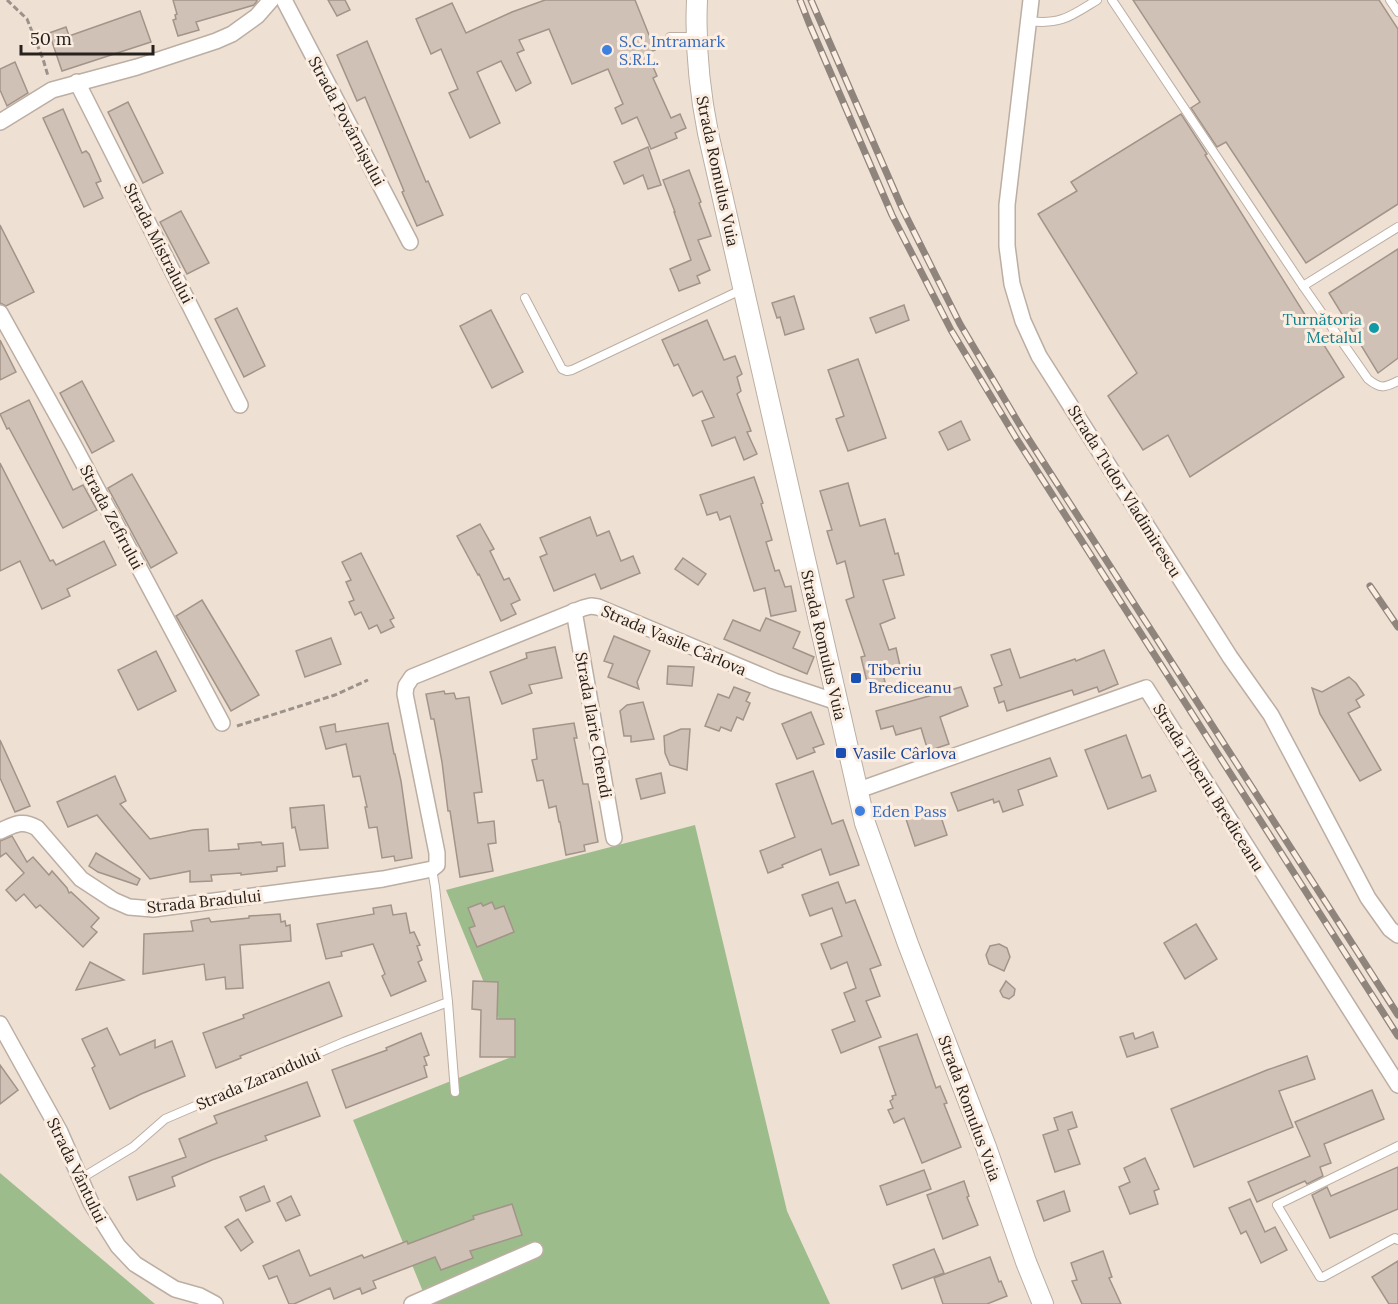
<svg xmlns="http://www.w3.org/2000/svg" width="1398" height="1304" font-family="Lora,serif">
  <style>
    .green { fill: #9dbc8b }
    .building { fill: #d0c1b6; stroke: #a29489; stroke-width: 1.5 }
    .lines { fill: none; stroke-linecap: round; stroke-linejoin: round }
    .service-casing { stroke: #bcaea2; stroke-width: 10 }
    .minor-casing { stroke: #bcaea2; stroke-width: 18 }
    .tertiary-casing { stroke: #bcaea2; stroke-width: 22 }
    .path { stroke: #9d9289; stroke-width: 3; stroke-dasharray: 6 3; stroke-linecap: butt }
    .service { stroke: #fff; stroke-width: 8 }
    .minor { stroke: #fff; stroke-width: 15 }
    .tertiary { stroke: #fff; stroke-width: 20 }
    .rail-casing { stroke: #8f857d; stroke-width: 7 }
    .rail { stroke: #fcede1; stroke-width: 4.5; stroke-dasharray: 14; stroke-linecap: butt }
    .shop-dot { fill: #3f7fe0; stroke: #fcede1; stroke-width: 2 }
    .culture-dot { fill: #0f9aa8; stroke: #fcede1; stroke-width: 2 }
    .transit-dot { fill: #1a4fb4; stroke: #fcede1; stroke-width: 2 }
    .labels { text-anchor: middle; stroke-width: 6; stroke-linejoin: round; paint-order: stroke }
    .shop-label { font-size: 16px; fill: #366cbe; stroke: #fcede1; text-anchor: start }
    .street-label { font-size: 16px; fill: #27221d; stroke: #fcede1 }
    .culture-label { font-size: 16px; fill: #0d838f; stroke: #fcede1; text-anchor: end }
    .transit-label { font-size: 16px; fill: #164399; stroke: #fcede1; text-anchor: start }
  </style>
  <rect width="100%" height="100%" fill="#efe0d4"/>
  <!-- green -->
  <g class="green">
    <path d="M695 825 787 1211 830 1304H428L353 1120 514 1056 446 890Z"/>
    <path d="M0 1173 155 1304H0Z"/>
  </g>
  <!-- building -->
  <g class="building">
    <path d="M173 0H257V1L254 5 196 22 199 30 178 36 173 20 176 19 175 15 177 14Z"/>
    <path d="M328 0H345L350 10 337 16Z"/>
    <path d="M545 0H635L655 50 647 53 657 76 653 78 671 118 680 114 686 128 675 133 677 138 651 149 637 117 622 124 615 108 623 104 608 69 572 84 549 29 519 40 524 50 517 53 531 83 516 91 501 61 477 72 500 123 470 138 449 93 458 89 441 49 431 54 416 19 452 3 466 33 512 12Z"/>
    <path d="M1133 0H1379L1398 29V204L1306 263 1226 142 1217 147 1191 108 1200 102Z"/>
    <path d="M140 11 151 42 62 71 49 33 66 27 69 36Z"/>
    <path d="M367 41 426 182 428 181 443 215 417 226 402 192 404 191 365 97 357 101 337 55Z"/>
    <path d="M15 62 28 93 7 106 0 90V69Z"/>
    <path d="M128 102 163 173 143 183 108 112Z"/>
    <path d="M63 109 82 153 86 151 89 154 101 181 96 183 103 198 84 207 43 118Z"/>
    <path d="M1181 114 1207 154 1205 155 1344 377 1190 477 1168 435 1143 450 1108 396 1137 373 1038 214 1077 191 1071 182Z"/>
    <path d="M648 147 661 185 648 189 643 175 624 184 614 162Z"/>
    <path d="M689 170 701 202 699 203 711 236 698 240 710 270 697 276 700 283 679 291 670 269 691 260 674 212H675L663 180Z"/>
    <path d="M181 211 209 263 187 274 160 222Z"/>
    <path d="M0 225 34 292 6 306 0 303Z"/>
    <path d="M1398 249V358L1378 373 1329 293Z"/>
    <path d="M794 296 804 329 785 335 780 317 777 318 772 303Z"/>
    <path d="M904 305 909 320 876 333 870 318Z"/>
    <path d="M237 308 265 366 244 377 215 319Z"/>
    <path d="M491 310 523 372 492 388 460 326Z"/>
    <path d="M707 320 724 360 735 356 742 374 737 377 741 391 737 394 751 431 747 432 757 454 744 460 735 437 712 446 702 421 714 417 702 391 693 396 678 364 674 366 662 340Z"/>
    <path d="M0 340 16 372 0 380Z"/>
    <path d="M858 359 886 438 848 451 836 419 844 416 828 370Z"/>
    <path d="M82 381 114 441 92 453 60 393Z"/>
    <path d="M29 400 73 490 83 485 97 510 63 528 9 428 7 429 0 414Z"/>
    <path d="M961 421 970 440 948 450 939 432Z"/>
    <path d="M0 463 50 561 53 560 56 565 104 541 116 565 67 589 70 596 42 609 20 561 0 571Z"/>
    <path d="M132 474 177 553 151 568 108 488Z"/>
    <path d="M754 477 763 503 761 504 772 540 766 542 775 571 779 570 785 587 791 586 796 611 771 616 765 588 754 591 730 516 720 520 717 512 707 515 700 495Z"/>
    <path d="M848 483 860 526 885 519 895 554 898 553 904 575 883 580 895 618 880 624 889 650 896 648 901 670 883 674 885 682 868 686 861 657 865 656 846 600 854 597 845 561 837 564 827 531 832 530 820 491Z"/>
    <path d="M590 517 597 536 609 531 621 561 633 556 640 573 601 589 595 574 554 591 540 557 547 554 540 538Z"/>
    <path d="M480 524 494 549 490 551 504 580 509 578 520 600 511 604 516 614 501 621 479 574 478 575 457 536Z"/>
    <path d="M361 553 394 618 390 620 394 627 381 633 377 625 369 629 361 612 355 615 349 602 354 600 346 582 351 580 342 562Z"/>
    <path d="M683 558 706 574 698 585 675 569Z"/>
    <path d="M202 600 259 695 231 711 176 616Z"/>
    <path d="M766 618 800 632 793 648 814 657 807 674 724 639 733 620 760 631Z"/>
    <path d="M614 636 650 651 637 682 639 689 608 677 613 664 604 661Z"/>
    <path d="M331 638 341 664 305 677 296 651Z"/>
    <path d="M555 647 562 678 529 685 532 693 502 704 490 672 527 658 526 653Z"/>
    <path d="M1010 649 1020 678 1075 659 1076 661 1104 650 1118 684 1099 692 1097 687 1074 695 1072 690 1007 711 1004 701 999 703 994 688 1002 685 991 655Z"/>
    <path d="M156 651 176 691 138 710 118 670Z"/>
    <path d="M668 666 694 667 692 686 667 684Z"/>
    <path d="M1349 677 1356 683 1364 695 1356 700 1360 707 1348 713 1381 770 1360 781 1320 714 1312 688 1322 692Z"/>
    <path d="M734 687 750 693 746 701 750 703 743 720 737 717 731 731 721 727 719 731 705 726 718 694 729 698Z"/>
    <path d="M961 687 968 706 940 717 949 744 928 751 921 728 896 735 893 726 881 729 876 711Z"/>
    <path d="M444 691 445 694 454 693 456 699 469 697 482 792 474 793 478 823 494 821 496 843 488 844 493 871 460 877 450 811H448L442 762 434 719H431L426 694Z"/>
    <path d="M643 702 654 739 631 742V736H624L620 711 627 705Z"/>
    <path d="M811 712 824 744 813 748 815 752 797 759 782 724Z"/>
    <path d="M388 723 394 754H395L401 781 412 858 395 861 394 856 382 858 377 827 369 828 365 807H367L360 776 353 777 346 744 326 749 320 727 335 724 336 732Z"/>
    <path d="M574 723 577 738H574L583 784H588L598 842 584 845 585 851 566 855 560 822H559L556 806 549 808 543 780 537 781 532 760 537 759 533 729Z"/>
    <path d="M681 729H690L687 770 670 765 665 753 664 736Z"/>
    <path d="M1126 735 1142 778 1150 775 1156 791 1108 809 1085 750Z"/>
    <path d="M0 740 30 806 15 812 0 778Z"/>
    <path d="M1050 758 1057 776 1018 790 1023 805 1003 812 999 801 994 803 993 799 958 811 951 793Z"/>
    <path d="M813 771 832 824 843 820 859 865 830 875 821 849 782 865 783 867 768 873 760 851 795 837 776 784Z"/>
    <path d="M661 773 665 793 641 799 636 779Z"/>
    <path d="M115 776 126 801 120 804 150 839 193 830 208 829 209 851 239 849 238 844 261 842 262 845 283 843 285 866 277 867V871L241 875V873L211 875 212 881 190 882V871L150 879 97 815 68 827 57 802Z"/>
    <path d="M324 805 328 848 300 850 295 827 292 828 290 808Z"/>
    <path d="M938 808 947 835 915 846 906 819Z"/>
    <path d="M12 836 27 862 33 857 49 875 52 871 67 888 69 893 71 892 99 918 91 927 97 932 83 947 40 905 36 908 24 894 16 901 6 890 24 873 6 853 0 857V841Z"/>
    <path d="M96 853 140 879 137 885 98 872 89 866Z"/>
    <path d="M838 882 846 903 855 900 881 965 870 969 880 996 866 1001 881 1037 841 1053 832 1030 855 1021 844 993 856 988 847 962 831 969 821 944 842 936 832 908 810 916 802 895Z"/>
    <path d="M492 902 495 909 504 906 514 932 477 947 469 928 475 926 468 908 481 903 483 906Z"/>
    <path d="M391 905 393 915 406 913 410 933 414 932 420 945 417 946 422 960 418 962 426 981 391 996 382 976 385 974 373 944 341 952 342 956 326 959 317 924 374 914 373 908Z"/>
    <path d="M280 914 281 922 285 921 286 926 290 925 291 941 240 945 243 988 226 989 225 977 206 980 204 964 143 974 144 934 193 931 191 921 209 918 211 922 249 918V916Z"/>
    <path d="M1196 924 1217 959 1185 979 1164 943Z"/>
    <path d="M999 944 1007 948 1010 957 1004 971 989 964 986 955 990 946Z"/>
    <path d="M90 962 124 980 76 990Z"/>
    <path d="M473 981 498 982 497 1019H515V1057H480L481 1010 472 1009Z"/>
    <path d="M1006 981 1015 989 1014 995 1009 999 1003 997 1000 991Z"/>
    <path d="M329 982 342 1016 240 1056 241 1058 216 1068 203 1033 244 1018 243 1015Z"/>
    <path d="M107 1028 120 1055 155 1040V1048L172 1041 185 1076 141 1094 110 1109 92 1068 95 1066 82 1039Z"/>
    <path d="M1153 1032 1158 1047 1127 1057 1120 1037 1133 1033 1135 1039Z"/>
    <path d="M421 1033 429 1055 424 1057 427 1065 424 1066 427 1077 346 1108 332 1070 387 1050 386 1048Z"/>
    <path d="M917 1034 936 1088 940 1086 947 1103 944 1104 961 1147 922 1163 904 1118 894 1123 888 1110 893 1108 890 1101 893 1099 892 1096 896 1095 879 1047Z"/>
    <path d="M1307 1056 1315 1079 1279 1091 1293 1127 1194 1167 1171 1109 1267 1070Z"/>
    <path d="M0 1065 18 1090 0 1104Z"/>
    <path d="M307 1082 320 1116 265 1136 267 1140 212 1160 172 1177 175 1186 137 1200 129 1177 186 1157 179 1139 217 1123 214 1116Z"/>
    <path d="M1372 1090 1384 1119 1324 1144 1331 1163 1320 1167 1323 1176 1307 1184 1305 1181 1257 1202 1248 1182 1310 1156 1295 1122Z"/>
    <path d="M1072 1112 1077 1127 1068 1130 1080 1164 1055 1172 1043 1135 1058 1130 1054 1118Z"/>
    <path d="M1145 1158 1159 1189 1154 1191 1158 1204 1130 1214 1119 1187 1130 1182 1124 1168Z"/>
    <path d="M1398 1167V1209L1330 1238 1312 1195 1327 1187 1331 1196Z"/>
    <path d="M924 1170 931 1189 887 1205 880 1186Z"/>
    <path d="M964 1181 969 1196 967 1197 978 1225 943 1239 927 1195Z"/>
    <path d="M264 1186 270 1201 246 1211 240 1197Z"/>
    <path d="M1064 1191 1070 1211 1044 1221 1037 1201Z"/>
    <path d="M291 1196 300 1215 286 1221 277 1203Z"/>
    <path d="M1250 1199 1265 1232 1275 1227 1287 1250 1261 1263 1246 1231 1241 1234 1229 1208Z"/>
    <path d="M512 1204 522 1235 470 1251 473 1258 441 1270 435 1257 373 1281 376 1288 362 1294 360 1288 334 1299 330 1288 294 1304H289L277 1276 269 1279 263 1266 299 1250 310 1276 362 1255 364 1258 407 1241 408 1244 474 1219 473 1216Z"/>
    <path d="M238 1219 253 1242 241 1251 225 1227Z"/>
    <path d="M934 1249 944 1273 902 1289 893 1265Z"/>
    <path d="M1103 1251 1112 1277 1109 1278 1121 1304H1082L1072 1281 1077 1280 1071 1263Z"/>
    <path d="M990 1257 999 1282 1001 1281 1007 1296 987 1304H943L934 1278Z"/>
    <path d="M1398 1261V1304H1389L1372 1277Z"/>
  </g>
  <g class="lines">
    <defs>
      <g id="service">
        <path d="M1112 0 1303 286 1368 379C1380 389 1384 388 1398 381"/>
        <path d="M1390 0 1398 12"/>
        <path d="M1029 21C1061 25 1071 16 1097 0"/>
        <path d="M670 37H695"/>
        <path d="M1303 286 1398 227"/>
        <path d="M525 298 562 369 567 371 572 370 743 289"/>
        <path d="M448 1002 455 1092"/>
        <path d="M1398 1146 1277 1205 1320 1277H1323L1393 1239 1395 1238 1398 1240"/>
        <path d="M80 1179 133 1147 165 1119 344 1042 448 1002 435 887 432 869"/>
      </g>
      <g id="minor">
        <path d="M284 0 410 242"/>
        <path d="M1031 0 1007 205V246L1012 284 1023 321 1039 356 1230 657 1271 715 1368 898 1390 929 1398 935"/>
        <path d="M77 82 240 405"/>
        <path d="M0 122 52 90 137 67 216 41 232 34 257 16 271 0"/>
        <path d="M0 313 73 444 222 723"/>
        <path d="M574 611 614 838"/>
        <path d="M856 791 1146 688 1398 1085"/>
        <path d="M0 831C14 825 22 819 37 828L81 879 113 900 129 907 153 909 383 879 432 869 437 865V853L405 694 406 686 412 677 583 608 591 606 598 607 774 681 837 702"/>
        <path d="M0 1024 60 1132 91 1203 118 1246 135 1264 175 1289 200 1296 215 1304"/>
        <path d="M412 1304 535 1250"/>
      </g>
      <path id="tertiary" d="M697 0C695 45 699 88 708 133L865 823 908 944 986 1147 1026 1262 1043 1304"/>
    </defs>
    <!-- service casing -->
    <use href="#service" class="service-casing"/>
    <!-- minor casing -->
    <use href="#minor" class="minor-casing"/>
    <!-- tertiary casing -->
    <use href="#tertiary" class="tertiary-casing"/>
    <!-- path -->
    <g class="path">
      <path d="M7 0 27 19 43 59 48 76"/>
      <path d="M237 726 335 695 368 680"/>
    </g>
    <!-- service -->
    <use href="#service" class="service"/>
    <!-- minor -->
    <use href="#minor" class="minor"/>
    <!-- tertiary -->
    <use href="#tertiary" class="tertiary"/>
    <defs>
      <g id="rail">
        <path d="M800 0 809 23 892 215 951 330 1016 438 1398 1036"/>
        <path d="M811 0 902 208 960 324 1024 432 1398 1015"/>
        <path d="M1370 586 1398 627"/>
      </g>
    </defs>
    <!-- rail casing -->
    <use href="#rail" class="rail-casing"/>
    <!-- rail -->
    <use href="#rail" class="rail"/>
  </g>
  <!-- markers -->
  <g class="shop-dot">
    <circle cx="607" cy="50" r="6"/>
    <circle cx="860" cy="811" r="6"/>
  </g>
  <circle class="culture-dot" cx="1374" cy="328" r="6"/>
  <g class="transit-dot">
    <rect x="850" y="672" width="12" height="12" rx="3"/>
    <rect x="835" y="747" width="12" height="12" rx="3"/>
  </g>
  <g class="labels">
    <!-- shop labels -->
    <g class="shop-label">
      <text x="619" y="47">S.C. Intramark<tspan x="619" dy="18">S.R.L.</tspan></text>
      <text x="872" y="817">Eden Pass</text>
    </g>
    <!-- street labels -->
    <g class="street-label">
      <text transform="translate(347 121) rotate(62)" y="6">Strada Povârnișului</text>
      <text transform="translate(718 171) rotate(78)" y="6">Strada Romulus Vuia</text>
      <text transform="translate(159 243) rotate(63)" y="6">Strada Mistralului</text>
      <text transform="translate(1125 491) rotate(58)" y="6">Strada Tudor Vladimirescu</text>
      <text transform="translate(112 517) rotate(62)" y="6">Strada Zefirului</text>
      <text transform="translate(674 640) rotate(23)" y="6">Strada Vasile Cârlova</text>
      <text transform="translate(824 645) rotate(77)" y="6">Strada Romulus Vuia</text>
      <text transform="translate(594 725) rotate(80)" y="6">Strada Ilarie Chendi</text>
      <text transform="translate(1209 787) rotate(58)" y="6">Strada Tiberiu Brediceanu</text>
      <text transform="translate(204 901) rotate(-6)" y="6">Strada Bradului</text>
      <text transform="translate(258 1079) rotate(-23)" y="6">Strada Zarandului</text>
      <text transform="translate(970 1108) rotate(70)" y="6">Strada Romulus Vuia</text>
      <text transform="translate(77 1170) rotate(64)" y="6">Strada Vântului</text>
    </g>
    <!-- culture labels -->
    <g class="culture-label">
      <text x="1362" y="325">Turnătoria<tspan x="1362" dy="18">Metalul</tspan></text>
    </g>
    <!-- transit labels -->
    <g class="transit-label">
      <text x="868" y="675">Tiberiu<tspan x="868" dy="18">Brediceanu</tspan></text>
      <text x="853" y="759">Vasile Cârlova</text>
    </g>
  </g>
  <!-- scale -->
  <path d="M21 45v9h132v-9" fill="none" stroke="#27221d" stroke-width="3"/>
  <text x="30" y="45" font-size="18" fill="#27221d" stroke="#fcede1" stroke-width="4.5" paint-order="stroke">50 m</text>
</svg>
